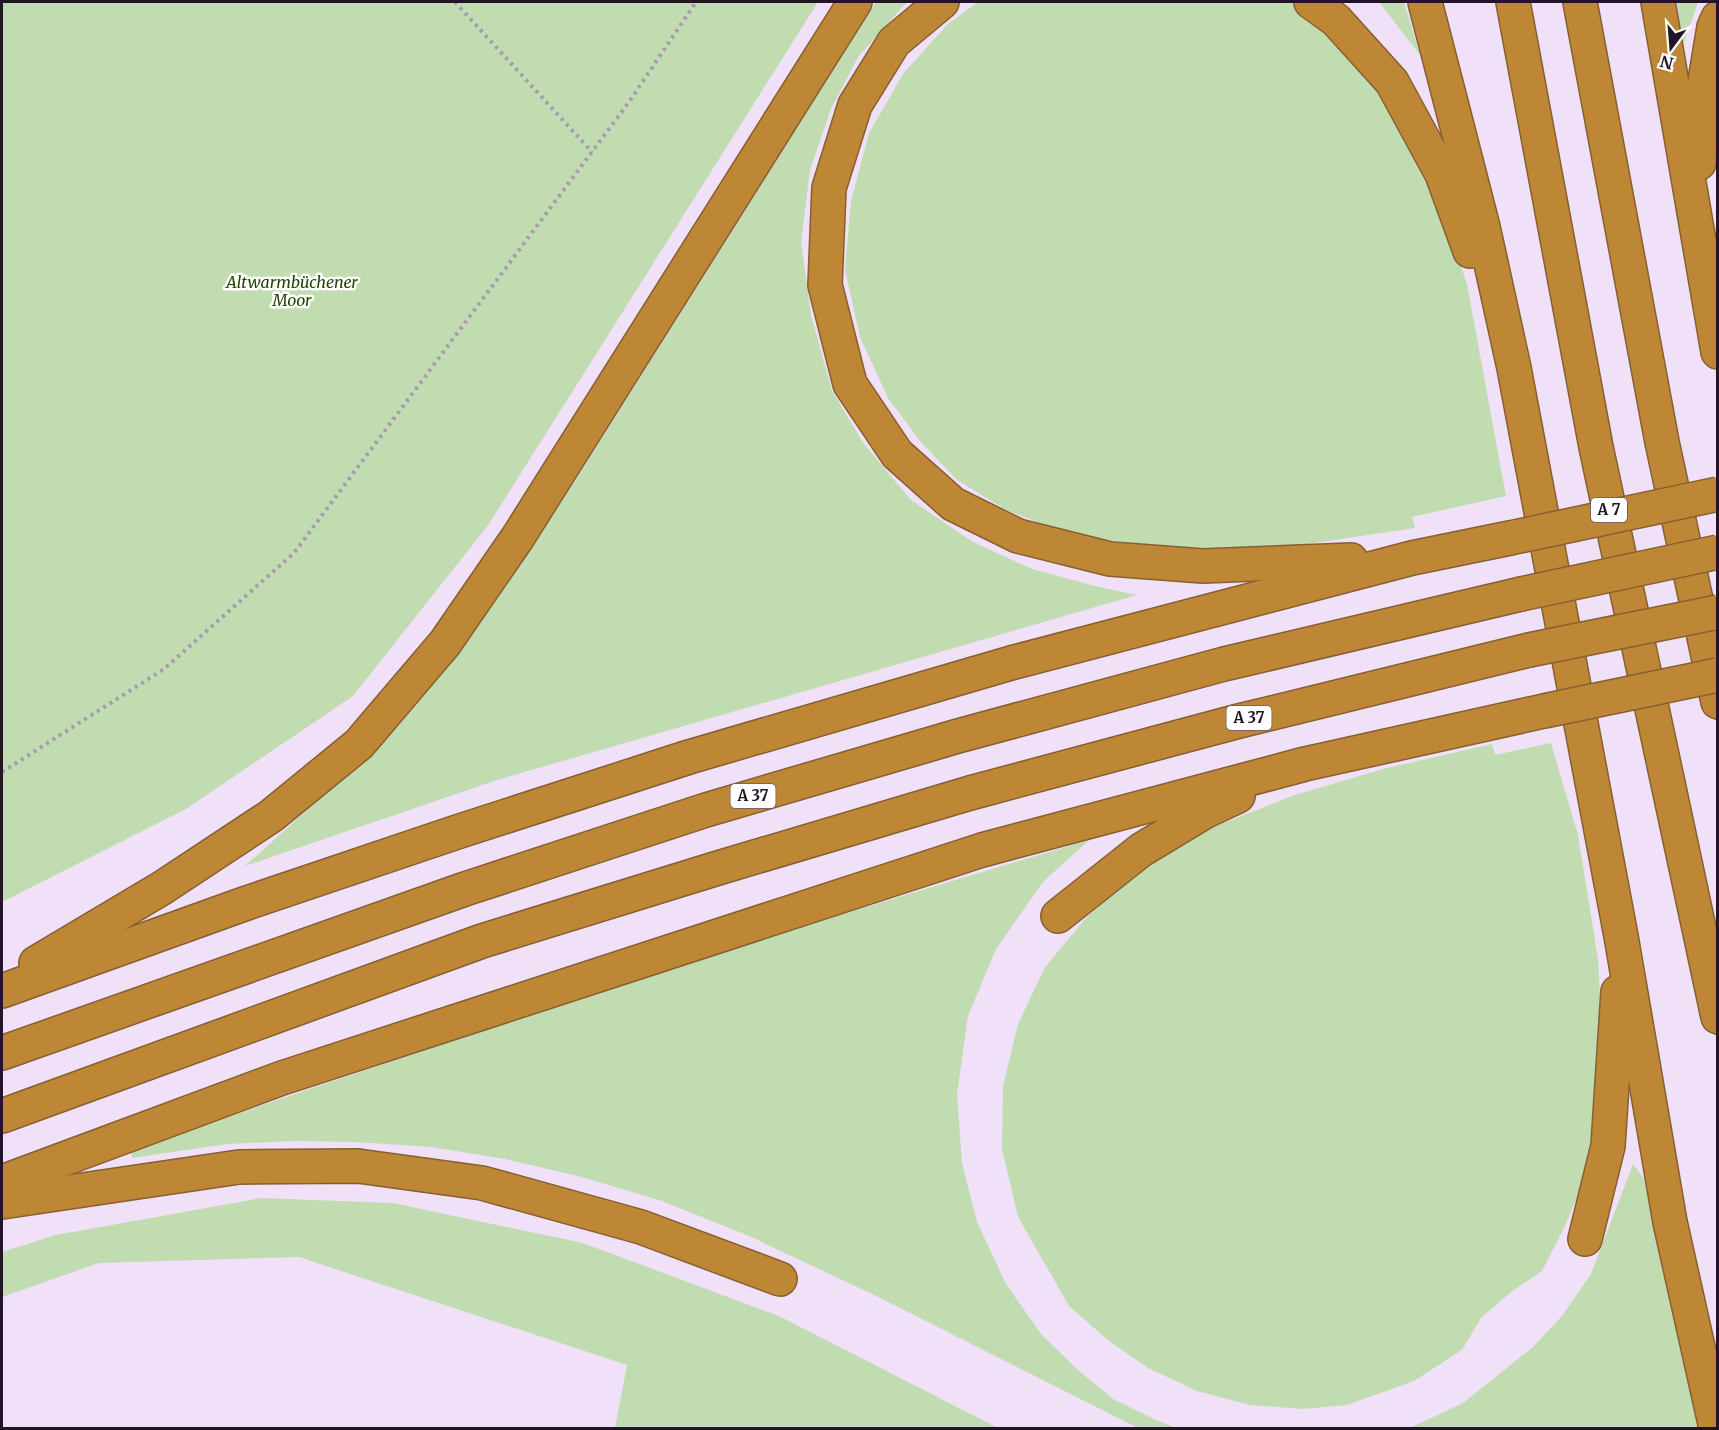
<svg xmlns="http://www.w3.org/2000/svg" width="1719" height="1430" font-family="Merriweather,serif">
  <style>
    .green { fill: #c1dcb1 }
    .lines { fill: none; stroke-linecap: round; stroke-linejoin: round }
    .highway-casing { stroke: #875f31; stroke-width: 36 }
    .path { stroke: #a899af; stroke-width: 4; stroke-dasharray: 3 4.5; stroke-linecap: butt }
    .highway { stroke: #bd8736; stroke-width: 33 }
    .highway-bridge-casing { stroke: #875f31; stroke-width: 36; stroke-linecap: butt }
    .highway-bridge { stroke: #bd8736; stroke-width: 33 }
    .labels { text-anchor: middle; stroke-width: 5; stroke-linejoin: round; paint-order: stroke }
    .shield { fill: #fff; stroke: #645b69; stroke-width: 1.5 }
    .shield-label { font-size: 15px; font-weight: bold; fill: #221529 }
    .park-label { font-size: 16px; font-style: italic; fill: #240; stroke: #fff }
  </style>
  <rect width="100%" height="100%" fill="#f0e1f8"/>
  <!-- green -->
  <g class="green">
    <path d="M2 2H818L489 524 353 696 186 809 2 902Z"/>
    <path d="M876 2H907L858 57 831 109 810 170 801 242 811 315 832 391 864 444 911 500 973 542 1032 569 1095 586 1137 595 497 780 245 866 385 740 474 633 577 478Z"/>
    <path d="M978 2H1291L1327 26 1374 75 1435 190 1467 284 1506 496 1412 517 1415 528 1274 549 1209 550 1147 546 1070 534 1008 511 957 480 920 441 888 398 860 337 845 270 851 201 869 133 903 74 947 25Z"/>
    <path d="M1379 2H1404L1420 55Z"/>
    <path d="M1677 2H1698L1682 48Z"/>
    <path d="M1551 743 1578 835 1598 959 1602 1030 1591 1164 1565 1226 1542 1271 1511 1292 1481 1318 1462 1350 1414 1381 1347 1405 1303 1409 1250 1405 1197 1391 1148 1368 1109 1341 1069 1306 1018 1217 1002 1149 1003 1086 1018 1024 1045 967 1086 918 1143 867 1211 828 1295 795 1383 769 1492 744 1495 755Z"/>
    <path d="M1089 840 1043 882 996 949 968 1016 957 1094 962 1163 977 1222 1006 1284 1041 1334 1078 1370 1113 1399 1156 1420 1177 1428H1138L872 1294 749 1236 659 1200 578 1176 505 1159 431 1147 356 1142 295 1141 227 1144 132 1158 131 1150 457 1039 763 938Z"/>
    <path d="M1633 1164 1644 1179 1702 1428H1410L1463 1403 1533 1347 1562 1316 1591 1274Z"/>
    <path d="M261 1198 393 1203 583 1243 779 1316 998 1428H615L627 1365 299 1257 99 1263 2 1297V1252L56 1235Z"/>
  </g>
  <g class="lines">
    <defs>
      <g id="highway">
        <path d="M942 2 894 42 855 105 829 188 825 285 850 384 897 454 953 504 1018 536 1110 559 1203 566 1351 560"/>
        <path d="M1311 2 1336 20 1392 82 1442 174 1470 251"/>
        <path d="M1425 2 1483 227 1514 368 1621 936 1670 1222 1716 1428"/>
        <path d="M1513 2 1596 447 1718 1017"/>
        <path d="M1580 2 1662 442 1718 702"/>
        <path d="M1658 2 1718 352"/>
        <path d="M1699 163 1702 99 1714 27 1718 18"/>
        <path d="M1058 916 1141 850 1204 812 1238 796"/>
        <path d="M36 963 162 888 271 816 359 744 445 643 518 537 855 2"/>
        <path d="M2 991 244 904 457 832 689 757 1011 663 1412 558 1510 538"/>
        <path d="M2 1053 465 889 706 810 958 736 1224 664 1521 594"/>
        <path d="M2 1116 482 941 718 868 970 793 1239 721 1529 650"/>
        <path d="M2 1182 282 1078 982 850 1305 764 1544 711"/>
        <path d="M2 1202 239 1167 358 1166 482 1183 641 1227 780 1279"/>
        <path d="M1585 1239 1608 1146 1618 992"/>
      </g>
    </defs>
    <!-- highway casing -->
    <use href="#highway" class="highway-casing"/>
    <!-- path -->
    <g class="path">
      <path d="M455 2 592 152"/>
      <path d="M2 772 164 669 294 553 629 102 696 2"/>
    </g>
    <!-- highway -->
    <use href="#highway" class="highway"/>
    <defs>
      <g id="highway-bridge">
        <path d="M1510 538 1718 494"/>
        <path d="M1521 594 1718 552"/>
        <path d="M1529 650 1718 612"/>
        <path d="M1544 711 1718 675"/>
      </g>
    </defs>
    <!-- highway-bridge casing -->
    <use href="#highway-bridge" class="highway-bridge-casing"/>
    <!-- highway-bridge -->
    <use href="#highway-bridge" class="highway-bridge"/>
  </g>
  <g class="labels">
    <!-- shield labels -->
    <g class="shield">
      <rect x="1591" y="498" width="36" height="24" rx="4.5"/>
      <rect x="1226.5" y="706" width="45" height="24" rx="4.5"/>
      <rect x="730.5" y="784" width="45" height="24" rx="4.5"/>
    </g>
    <g class="shield-label">
      <text x="1609" y="515">A 7</text>
      <text x="1249" y="723">A 37</text>
      <text x="753" y="801">A 37</text>
    </g>
    <!-- park labels -->
    <g class="park-label">
      <text x="292" y="288">Altwarmbüchener<tspan x="292" dy="18">Moor</tspan></text>
    </g>
  </g>
  <!-- border -->
  <rect width="1719" height="1430" fill="none" stroke="#221529" stroke-width="6"/>
  <!-- north arrow -->
  <g transform="translate(1671 48) rotate(196)" stroke="#ffffff" stroke-width="4.5" paint-order="stroke">
  <path d="M0-4.5L10 22L0 15L-10 22Z" fill="#221529"/>
  <text y="-9" font-size="16" font-weight="bold" text-anchor="middle" fill="#221529">N</text>
  </g>
</svg>
